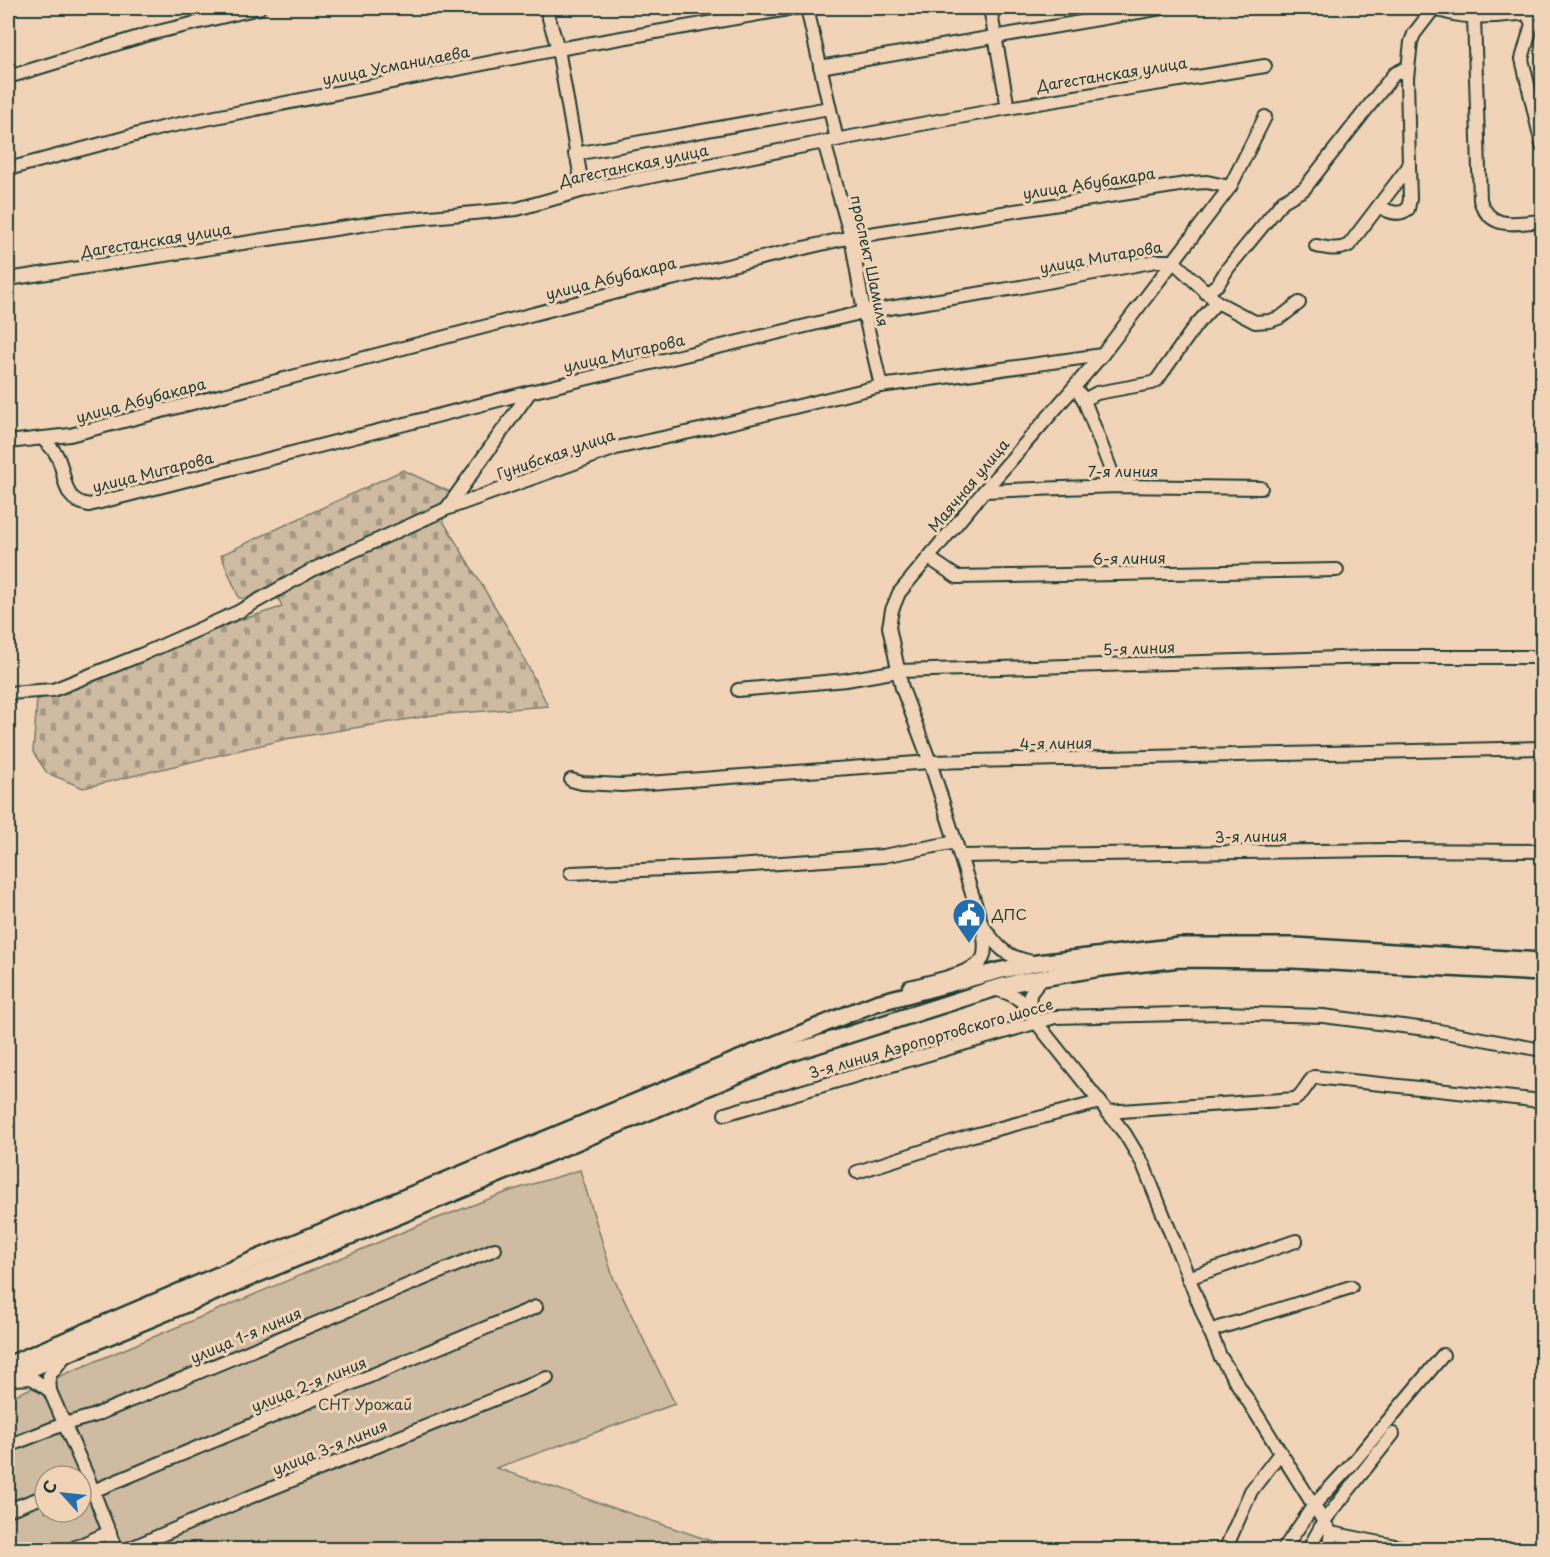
<svg xmlns="http://www.w3.org/2000/svg" width="1550" height="1557" font-family="'Playpen Sans',sans-serif">
  <style>
    .green { fill: #cfbba2; stroke: #777c6b; stroke-width: 1.5; fill-rule: evenodd }
    .cemetery { fill: url(#cemetery-stones); stroke: #777c6b; stroke-width: 1.5 }
    .lines { fill: none; stroke-linecap: round; stroke-linejoin: round }
    .minor-casing { stroke: #1f3d34; stroke-width: 16 }
    .major-casing { stroke: #1f3d34; stroke-width: 20 }
    .minor { stroke: #f1d4b7; stroke-width: 12 }
    .major { stroke: #f1d4b7; stroke-width: 15 }
    .labels { text-anchor: middle; stroke-width: 6; stroke-linejoin: round; paint-order: stroke }
    .street-label { font-size: 15px; fill: #1f3d34; stroke: #f1d4b7 }
    .poi-label { font-size: 15px; fill: #1f3d34; stroke: #f1d4b7; text-anchor: start }
    .park-label { font-size: 15px; fill: #314a3f; stroke: #f1d4b7 }
  </style>
  <defs>
    <pattern id="cemetery-stones" width="16" height="16" patternUnits="userSpaceOnUse" patternTransform="scale(1.5)"><rect width="16" height="16" fill="#cfbba2"/><path d="M2 7V4a2 2 0 0 1 4 0v3zM10 15v-3a2 2 0 0 1 4 0v3z" fill="#a79985"/></pattern>
  </defs>
  <rect width="100%" height="100%" fill="#f1d4b7"/>
  <filter id="ink" filterUnits="userSpaceOnUse"><feTurbulence type="fractalNoise" baseFrequency=".0167" numOctaves="2"/><feDisplacementMap in="SourceGraphic" scale="12" xChannelSelector="R" yChannelSelector="G"/><feConvolveMatrix kernelMatrix="1 2 1 2 8 2 1 2 1" color-interpolation-filters="sRGB"/></filter>
  <g filter="url(#ink)">
    <!-- green -->
    <path class="green" d="M580 1170 613 1277 675 1404 496 1468 735 1549H8V1398L422 1224 513 1190ZM45 1476H81V1512H45Z"/>
    <!-- cemetery -->
    <path class="cemetery" d="M403 470 450 492 443 521 512 635 548 706 434 715 286 739 83 788 47 773 33 752 37 700 217 627 282 607 279 599 239 598 221 555Z"/>
    <g class="lines">
      <defs>
        <g id="minor">
          <path d="M546 8 558 49 581 179 578 184 568 192"/>
          <path d="M807 8 837 140"/>
          <path d="M990 8 1008 108"/>
          <path d="M1527 13 1532 24 1522 59 1542 145"/>
          <path d="M1474 17 1480 200C1490 231 1516 223 1542 221"/>
          <path d="M820 67 1162 8"/>
          <path d="M8 77 149 34 259 8"/>
          <path d="M824 142 851 237 864 312 881 386"/>
          <path d="M575 154 829 108"/>
          <path d="M8 169 165 127 558 49 794 8"/>
          <path d="M1379 206C1388 212 1399 216 1408 209L1410 199 1409 166"/>
          <path d="M1316 246C1328 248 1338 251 1349 245L1409 166 1407 78 1411 42 1414 34 1434 8C1468 23 1507 14 1542 12"/>
          <path d="M8 279 387 221 517 209 588 189 824 142 1008 108 1265 66"/>
          <path d="M1206 293 1218 284 1228 268 1283 201 1304 189 1394 74 1408 67"/>
          <path d="M1080 394 1084 400 1117 486"/>
          <path d="M1084 400 1097 393 1152 383 1157 380 1196 325 1217 302"/>
          <path d="M42 438C47 444 54 449 57 456 68 477 60 500 89 505L530 392 864 312 1021 287 1156 261H1173L1217 302 1255 322 1270 321 1281 317 1299 303"/>
          <path d="M8 442 70 435 633 288 851 237 1192 183 1207 182 1230 187"/>
          <path d="M984 491 1117 486 1261 488"/>
          <path d="M447 508 530 392"/>
          <path d="M929 558 957 577 1337 570"/>
          <path d="M738 690 846 680 898 671 1376 657H1542"/>
          <path d="M8 693 53 690 143 654 238 612 314 569 446 509 616 448 704 429 881 386 1102 355"/>
          <path d="M571 780 582 783 622 785 930 762 1542 748"/>
          <path d="M960 856 1387 850 1542 851"/>
          <path d="M571 873 736 866 883 856 956 842"/>
          <path d="M983 926C998 948 1006 957 1032 962"/>
          <path d="M909 987C926 982 975 974 983 958 987 948 984 935 982 925L930 762 902 688 889 627 892 610 899 593 984 491 1102 355 1230 187 1265 117"/>
          <path d="M993 989C1014 993 1027 1002 1036 1022L1100 1102 1125 1134 1143 1164 1220 1356 1331 1533 1415 1550"/>
          <path d="M1029 1009 1030 994 1042 978"/>
          <path d="M1107 1112 1295 1099C1304 1094 1306 1084 1314 1077L1542 1101"/>
          <path d="M725 1114 1055 1017 1222 1013 1323 1016 1434 1030 1542 1050"/>
          <path d="M857 1172 970 1136 1100 1102"/>
          <path d="M1188 1278 1296 1241"/>
          <path d="M1209 1331 1351 1287"/>
          <path d="M64 1357 49 1376 50 1391 88 1478 116 1550"/>
          <path d="M14 1379 32 1378 50 1391"/>
          <path d="M8 1446 64 1424 93 1416 495 1249"/>
          <path d="M93 1491 536 1307"/>
          <path d="M8 1510 45 1496"/>
          <path d="M69 1550 110 1532"/>
          <path d="M126 1550 250 1497 547 1378"/>
          <path d="M1225 1550 1251 1491 1280 1453"/>
          <path d="M1283 1550 1314 1505 1351 1465 1443 1355"/>
          <path d="M1308 1550 1324 1521 1393 1434"/>
          <path d="M1328 1550 1331 1533"/>
        </g>
        <g id="major">
          <path d="M8 1365 256 1259 853 1012 876 1003 1002 970 1037 963 1180 946H1295L1542 961"/>
          <path d="M8 1378 788 1054 993 989 1019 982 1101 968 1180 959 1293 960 1542 973"/>
        </g>
      </defs>
      <!-- minor casing -->
      <use href="#minor" class="minor-casing"/>
      <!-- major casing -->
      <use href="#major" class="major-casing"/>
      <!-- minor -->
      <use href="#minor" class="minor"/>
      <!-- major -->
      <use href="#major" class="major"/>
    </g>
  </g>
  <!-- icons -->
  <defs>
    <symbol id="civic-pin" viewBox="-11 -11 22 30"><path d="M0 17L-7.5 6A9.5 9.5 0 1 1 7.5 6Z" fill="#1f6fb2" stroke="#f1d4b7"/><path d="M-.6-6.5H3V-4.5H.6V-3L4-1V1h2V6H-6V1h2V-1L-.6-3ZM-1.2 2.5V6h2.4V2.5Z" fill="#fff"/></symbol>
  </defs>
  <g fill-rule="evenodd">
    <use href="#civic-pin" x="950" y="896" width="38" height="52"/>
  </g>
  <g class="labels">
    <!-- street labels -->
    <g class="street-label">
      <text transform="translate(396 66) rotate(-11)" y="5">улица Усманилаева</text>
      <text transform="translate(1112 75) rotate(-9)" y="5">Дагестанская улица</text>
      <text transform="translate(634 166) rotate(-12)" y="5">Дагестанская улица</text>
      <text transform="translate(1089 184) rotate(-9)" y="5">улица Абубакара</text>
      <text transform="translate(156 241) rotate(-9)" y="5">Дагестанская улица</text>
      <text transform="translate(1101 258) rotate(-10)" y="5">улица Митарова</text>
      <text transform="translate(869 261) rotate(78)" y="5">проспект Шамиля</text>
      <text transform="translate(611 279) rotate(-14)" y="5">улица Абубакара</text>
      <text transform="translate(624 354) rotate(-13)" y="5">улица Митарова</text>
      <text transform="translate(141 401) rotate(-15)" y="5">улица Абубакара</text>
      <text transform="translate(556 455) rotate(-19)" y="5">Гунибская улица</text>
      <text x="1123" y="477">7-я линия</text>
      <text transform="translate(153 473) rotate(-14)" y="5">улица Митарова</text>
      <text transform="translate(969 486) rotate(-50)" y="5">Маячная улица</text>
      <text transform="translate(1129 559) rotate(-1)" y="5">6-я линия</text>
      <text transform="translate(1139 649) rotate(-2)" y="5">5-я линия</text>
      <text transform="translate(1056 744) rotate(-1)" y="5">4-я линия</text>
      <text transform="translate(1251 837) rotate(-1)" y="5">3-я линия</text>
      <text transform="translate(931 1039) rotate(-16)" y="5">3-я линия Аэропортовского шоссе</text>
      <text transform="translate(246 1336) rotate(-23)" y="5">улица 1-я линия</text>
      <text transform="translate(309 1385) rotate(-22)" y="5">улица 2-я линия</text>
      <text transform="translate(330 1448) rotate(-22)" y="5">улица 3-я линия</text>
    </g>
    <!-- poi labels -->
    <g class="poi-label">
      <text x="992" y="920">ДПС</text>
    </g>
    <!-- park labels -->
    <g class="park-label">
      <text x="365" y="1410">СНТ Урожай</text>
    </g>
  </g>
  <!-- margin -->
  <rect width="1550" height="1557" fill="none" stroke="#f1d4b7" stroke-width="30"/>
  <rect x="15" y="15" width="1520" height="1527" fill="none" stroke="#1f3d34" stroke-width="2" filter="url(#ink)"/>
  <!-- north arrow -->
  <g transform="translate(63 1494) rotate(297)"><circle r="28" fill="#f1d4b7" stroke="#9d9883" stroke-width="1.5"/>
  <path d="M0-4.5L10 22L0 15L-10 22Z" fill="#1f6fb2"/>
  <text y="-9" font-size="16" font-weight="bold" text-anchor="middle" fill="#1f3d34">С</text>
  </g>
</svg>
